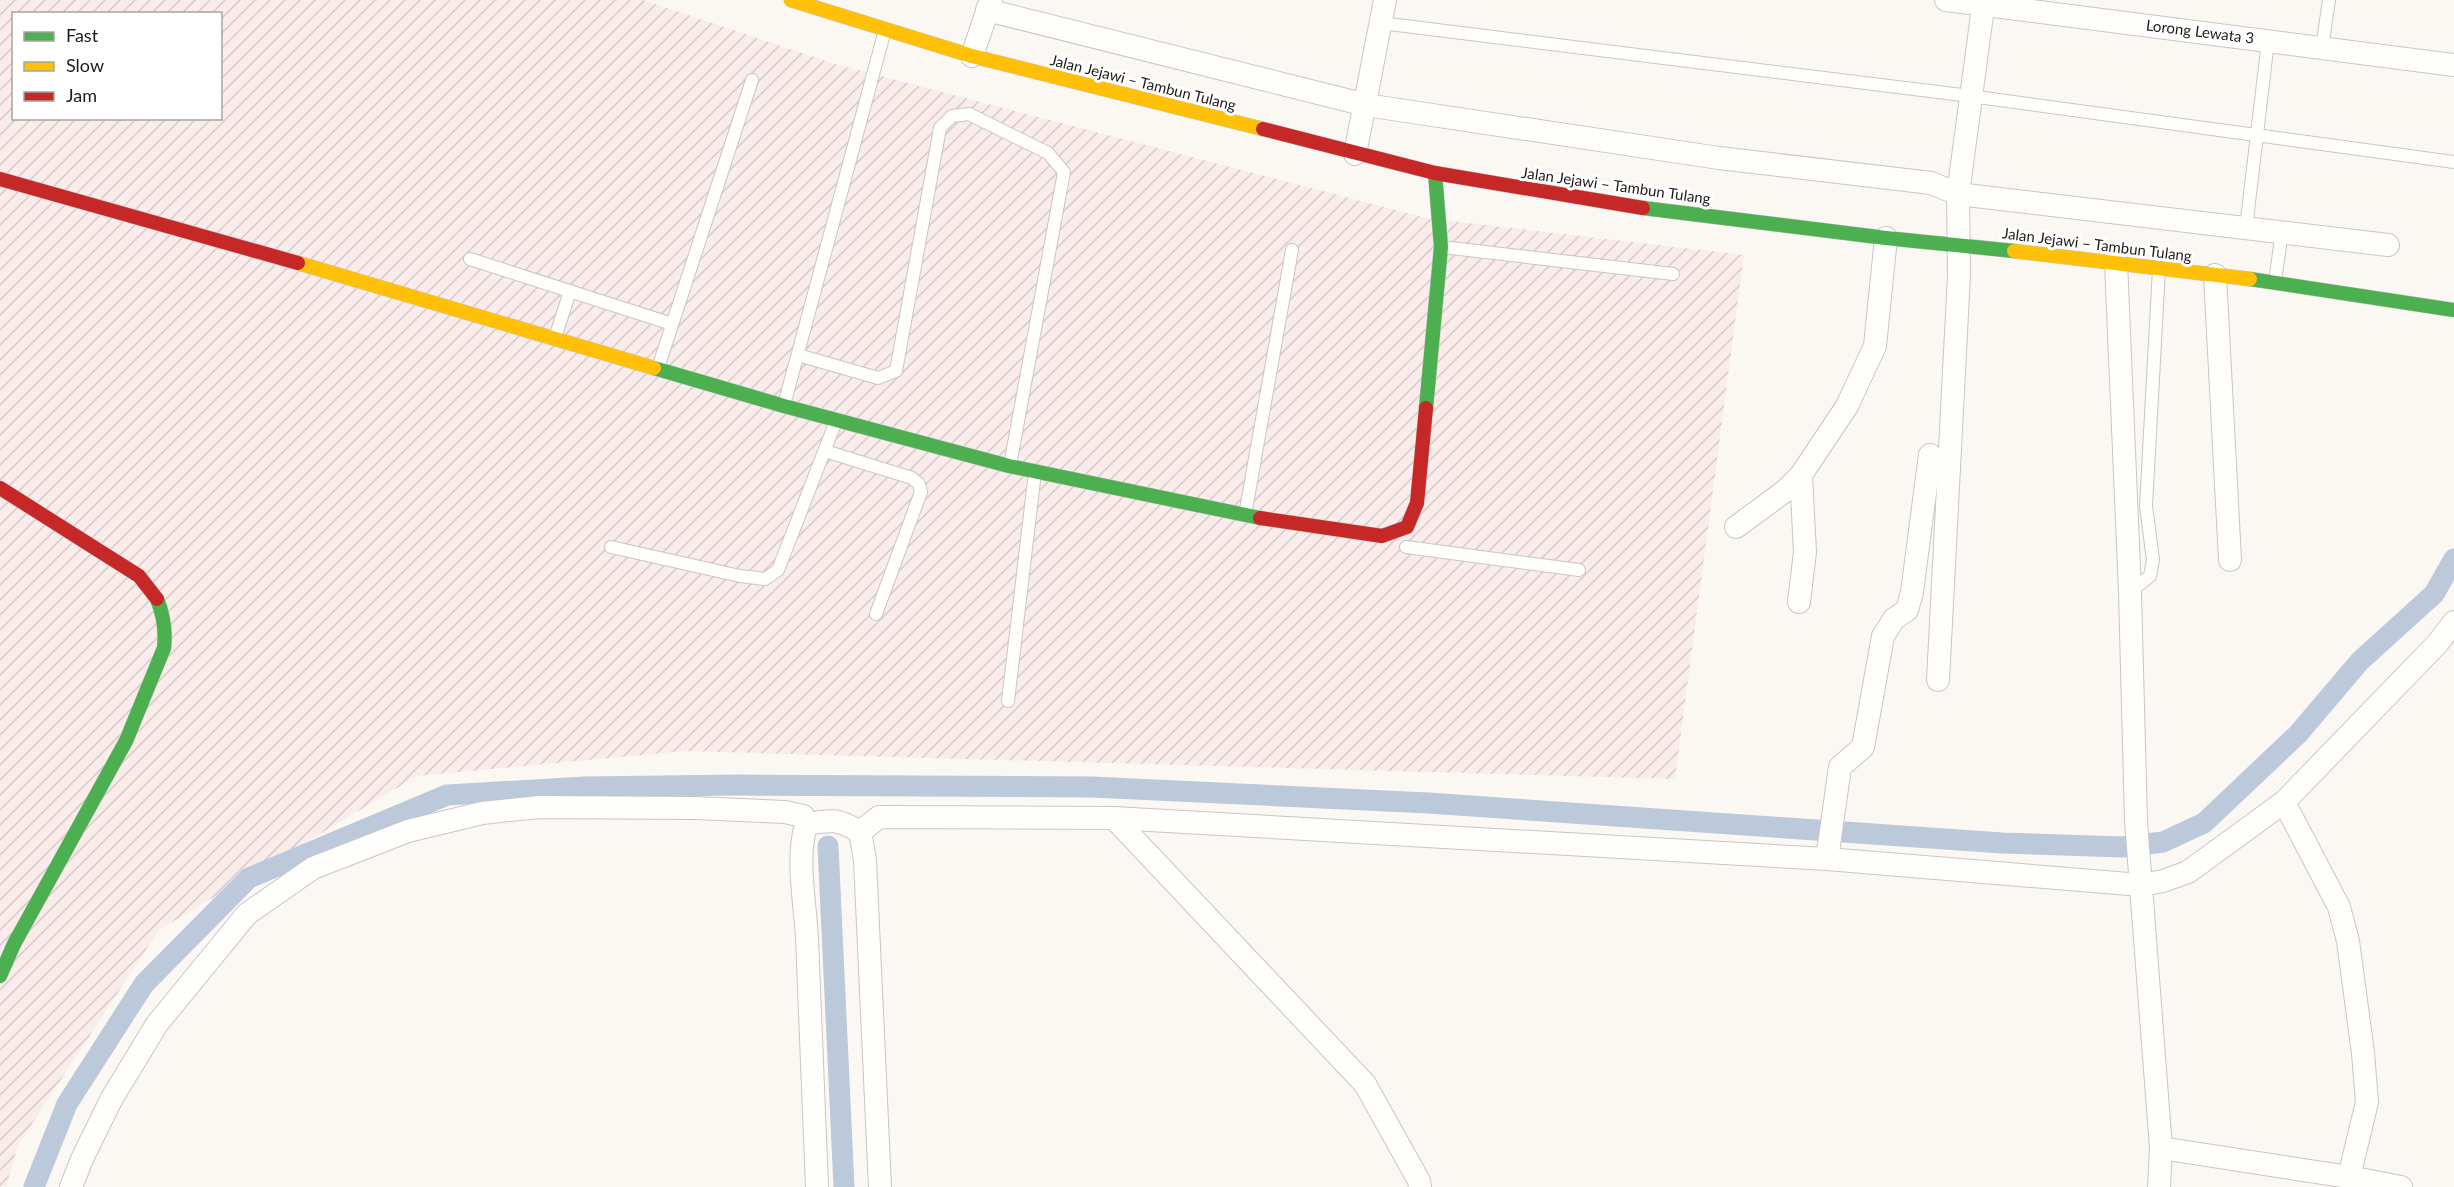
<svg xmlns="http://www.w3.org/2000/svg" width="2454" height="1187" font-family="Lato,sans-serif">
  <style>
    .industrial { fill: url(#industrial-furrows); fill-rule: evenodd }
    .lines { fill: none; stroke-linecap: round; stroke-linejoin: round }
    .canal { stroke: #bbc9db; stroke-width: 21 }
    .lane-casing { stroke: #c8c6c3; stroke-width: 14 }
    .street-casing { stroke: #c8c6c3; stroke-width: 24 }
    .fast-casing { stroke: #c8c6c3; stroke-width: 15 }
    .slow-casing { stroke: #c8c6c3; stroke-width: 15 }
    .jam-casing { stroke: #c8c6c3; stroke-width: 15 }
    .lane { stroke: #fefefd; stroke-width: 12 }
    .street { stroke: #fefefd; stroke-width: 22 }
    .fast { stroke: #4caf50; stroke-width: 14 }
    .slow { stroke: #ffc107; stroke-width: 14 }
    .jam { stroke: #c62828; stroke-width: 14 }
    .labels { text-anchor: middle; stroke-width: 6; stroke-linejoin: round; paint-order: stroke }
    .street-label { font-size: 15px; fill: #1d1b18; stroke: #fff }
  </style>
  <defs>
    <pattern id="industrial-furrows" width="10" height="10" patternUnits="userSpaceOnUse" patternTransform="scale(1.5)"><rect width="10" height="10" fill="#f9ecea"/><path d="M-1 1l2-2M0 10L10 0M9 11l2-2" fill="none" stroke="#d5cac8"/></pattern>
  </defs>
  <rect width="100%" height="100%" fill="#fbf8f4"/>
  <!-- industrial -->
  <path class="industrial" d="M0 0H643L835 64 1426 218 1744 255 1675 779 685 751 417 776 159 930 18 1145 6 1187H0ZM14 14H220V118H14Z"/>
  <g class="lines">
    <!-- canal -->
    <g class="canal">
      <path d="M828 846 844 1187"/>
      <path d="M34 1187 67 1104 144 984 249 878 447 795 585 787 738 785 1092 787 1428 803 2002 843 2122 847 2163 842 2204 823 2298 734 2360 661 2434 594 2454 559"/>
    </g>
    <defs>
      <g id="lane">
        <path d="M1381 23 1970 96 2454 162"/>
        <path d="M2322 48 2329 0"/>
        <path d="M2246 228 2268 41"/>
        <path d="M1442 247 1673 274"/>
        <path d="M470 259 672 324"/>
        <path d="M2275 281 2282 232"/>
        <path d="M555 338 570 291"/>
        <path d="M798 355 878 378 896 371 940 128 952 116 969 114 1048 153 1064 172 1010 465"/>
        <path d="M658 368 752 80"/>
        <path d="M784 405 885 30"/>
        <path d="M825 451 912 478 919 484 921 492 876 614"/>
        <path d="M1245 515 1292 250"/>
        <path d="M611 547 740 576 765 579 778 570 836 421"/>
        <path d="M1406 547 1579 570"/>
        <path d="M2130 592 2150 576 2153 560 2146 506 2159 269"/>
        <path d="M1008 701 1035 472"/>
      </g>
      <g id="street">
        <path d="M1946 0 2454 65"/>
        <path d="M987 10 1366 105 1719 158 1931 183 1958 194 2388 245"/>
        <path d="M972 56 991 0"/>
        <path d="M1355 154 1385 0"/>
        <path d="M2116 262 2130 592 2136 821 2161 1148 2159 1187"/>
        <path d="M2215 275 2230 560"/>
        <path d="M1736 527 1785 491 1801 475 1847 406 1875 346 1886 238"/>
        <path d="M1799 602 1805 552 1801 475"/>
        <path d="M1938 680 1959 275 1958 194 1984 0"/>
        <path d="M2284 802 2339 907 2348 941 2363 1053 2367 1102 2349 1177"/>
        <path d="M1114 818 1365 1084 1419 1181 1420 1187"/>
        <path d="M860 832 879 817 1114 818 1827 859 2141 885 2163 881 2188 872 2284 802 2437 644 2454 622"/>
        <path d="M860 832 865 860 880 1187"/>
        <path d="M1827 859 1840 767 1863 747 1883 636 1894 619 1907 610 1912 592 1930 455"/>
        <path d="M2161 1148 2349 1177 2401 1187"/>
        <path d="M71 1187 82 1159 112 1098 157 1024 247 914 313 868 408 831 482 813 539 807 694 808 785 812 803 816 806 824"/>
        <path d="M817 1187C814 1104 810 1021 807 938 805 900 796 861 806 824 832 820 837 818 860 832"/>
      </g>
      <g id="fast">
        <path d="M1643 208 1886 238 2014 251"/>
        <path d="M2250 279 2454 310"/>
        <path d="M654 368 784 406 1009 466 1260 518"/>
        <path d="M1426 408 1441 247 1435 173"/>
        <path d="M0 976 14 944 126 741 164 648C166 630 164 616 157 599"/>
      </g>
      <g id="slow">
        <path d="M791 0 972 56 1263 129"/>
        <path d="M2014 251 2250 279"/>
        <path d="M298 263 654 368"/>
      </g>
      <g id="jam">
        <path d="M1263 129 1435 173 1643 208"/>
        <path d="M0 179 298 263"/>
        <path d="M0 488 139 576 157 599"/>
        <path d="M1260 518 1382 536 1407 527 1417 503 1426 408"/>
      </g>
    </defs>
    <!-- lane casing -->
    <use href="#lane" class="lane-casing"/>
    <!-- street casing -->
    <use href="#street" class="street-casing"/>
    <!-- fast casing -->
    <use href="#fast" class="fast-casing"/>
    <!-- slow casing -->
    <use href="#slow" class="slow-casing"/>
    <!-- jam casing -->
    <use href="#jam" class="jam-casing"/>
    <!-- lane -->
    <use href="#lane" class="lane"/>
    <!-- street -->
    <use href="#street" class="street"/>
    <!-- fast -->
    <use href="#fast" class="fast"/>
    <!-- slow -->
    <use href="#slow" class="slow"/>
    <!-- jam -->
    <use href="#jam" class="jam"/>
  </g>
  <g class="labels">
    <!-- street labels -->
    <g class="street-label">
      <text transform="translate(2200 32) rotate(7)" y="5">Lorong Lewata 3</text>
      <text transform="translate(1143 83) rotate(14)" y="5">Jalan Jejawi – Tambun Tulang</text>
      <text transform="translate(1616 186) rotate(8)" y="5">Jalan Jejawi – Tambun Tulang</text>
      <text transform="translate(2097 245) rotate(7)" y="5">Jalan Jejawi – Tambun Tulang</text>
    </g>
  </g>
  <!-- legend -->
  <rect x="12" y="12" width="210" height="108" fill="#ffffff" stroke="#a5a4a3" stroke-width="1.5"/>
  <rect x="24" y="32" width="30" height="9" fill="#4caf50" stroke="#a5a4a3" stroke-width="1.5"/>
  <text x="66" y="42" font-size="18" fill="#1d1b18">Fast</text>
  <rect x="24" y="62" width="30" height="9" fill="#ffc107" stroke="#a5a4a3" stroke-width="1.5"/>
  <text x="66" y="72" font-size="18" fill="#1d1b18">Slow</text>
  <rect x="24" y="92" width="30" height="9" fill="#c62828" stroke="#a5a4a3" stroke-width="1.5"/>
  <text x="66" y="102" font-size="18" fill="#1d1b18">Jam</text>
</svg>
